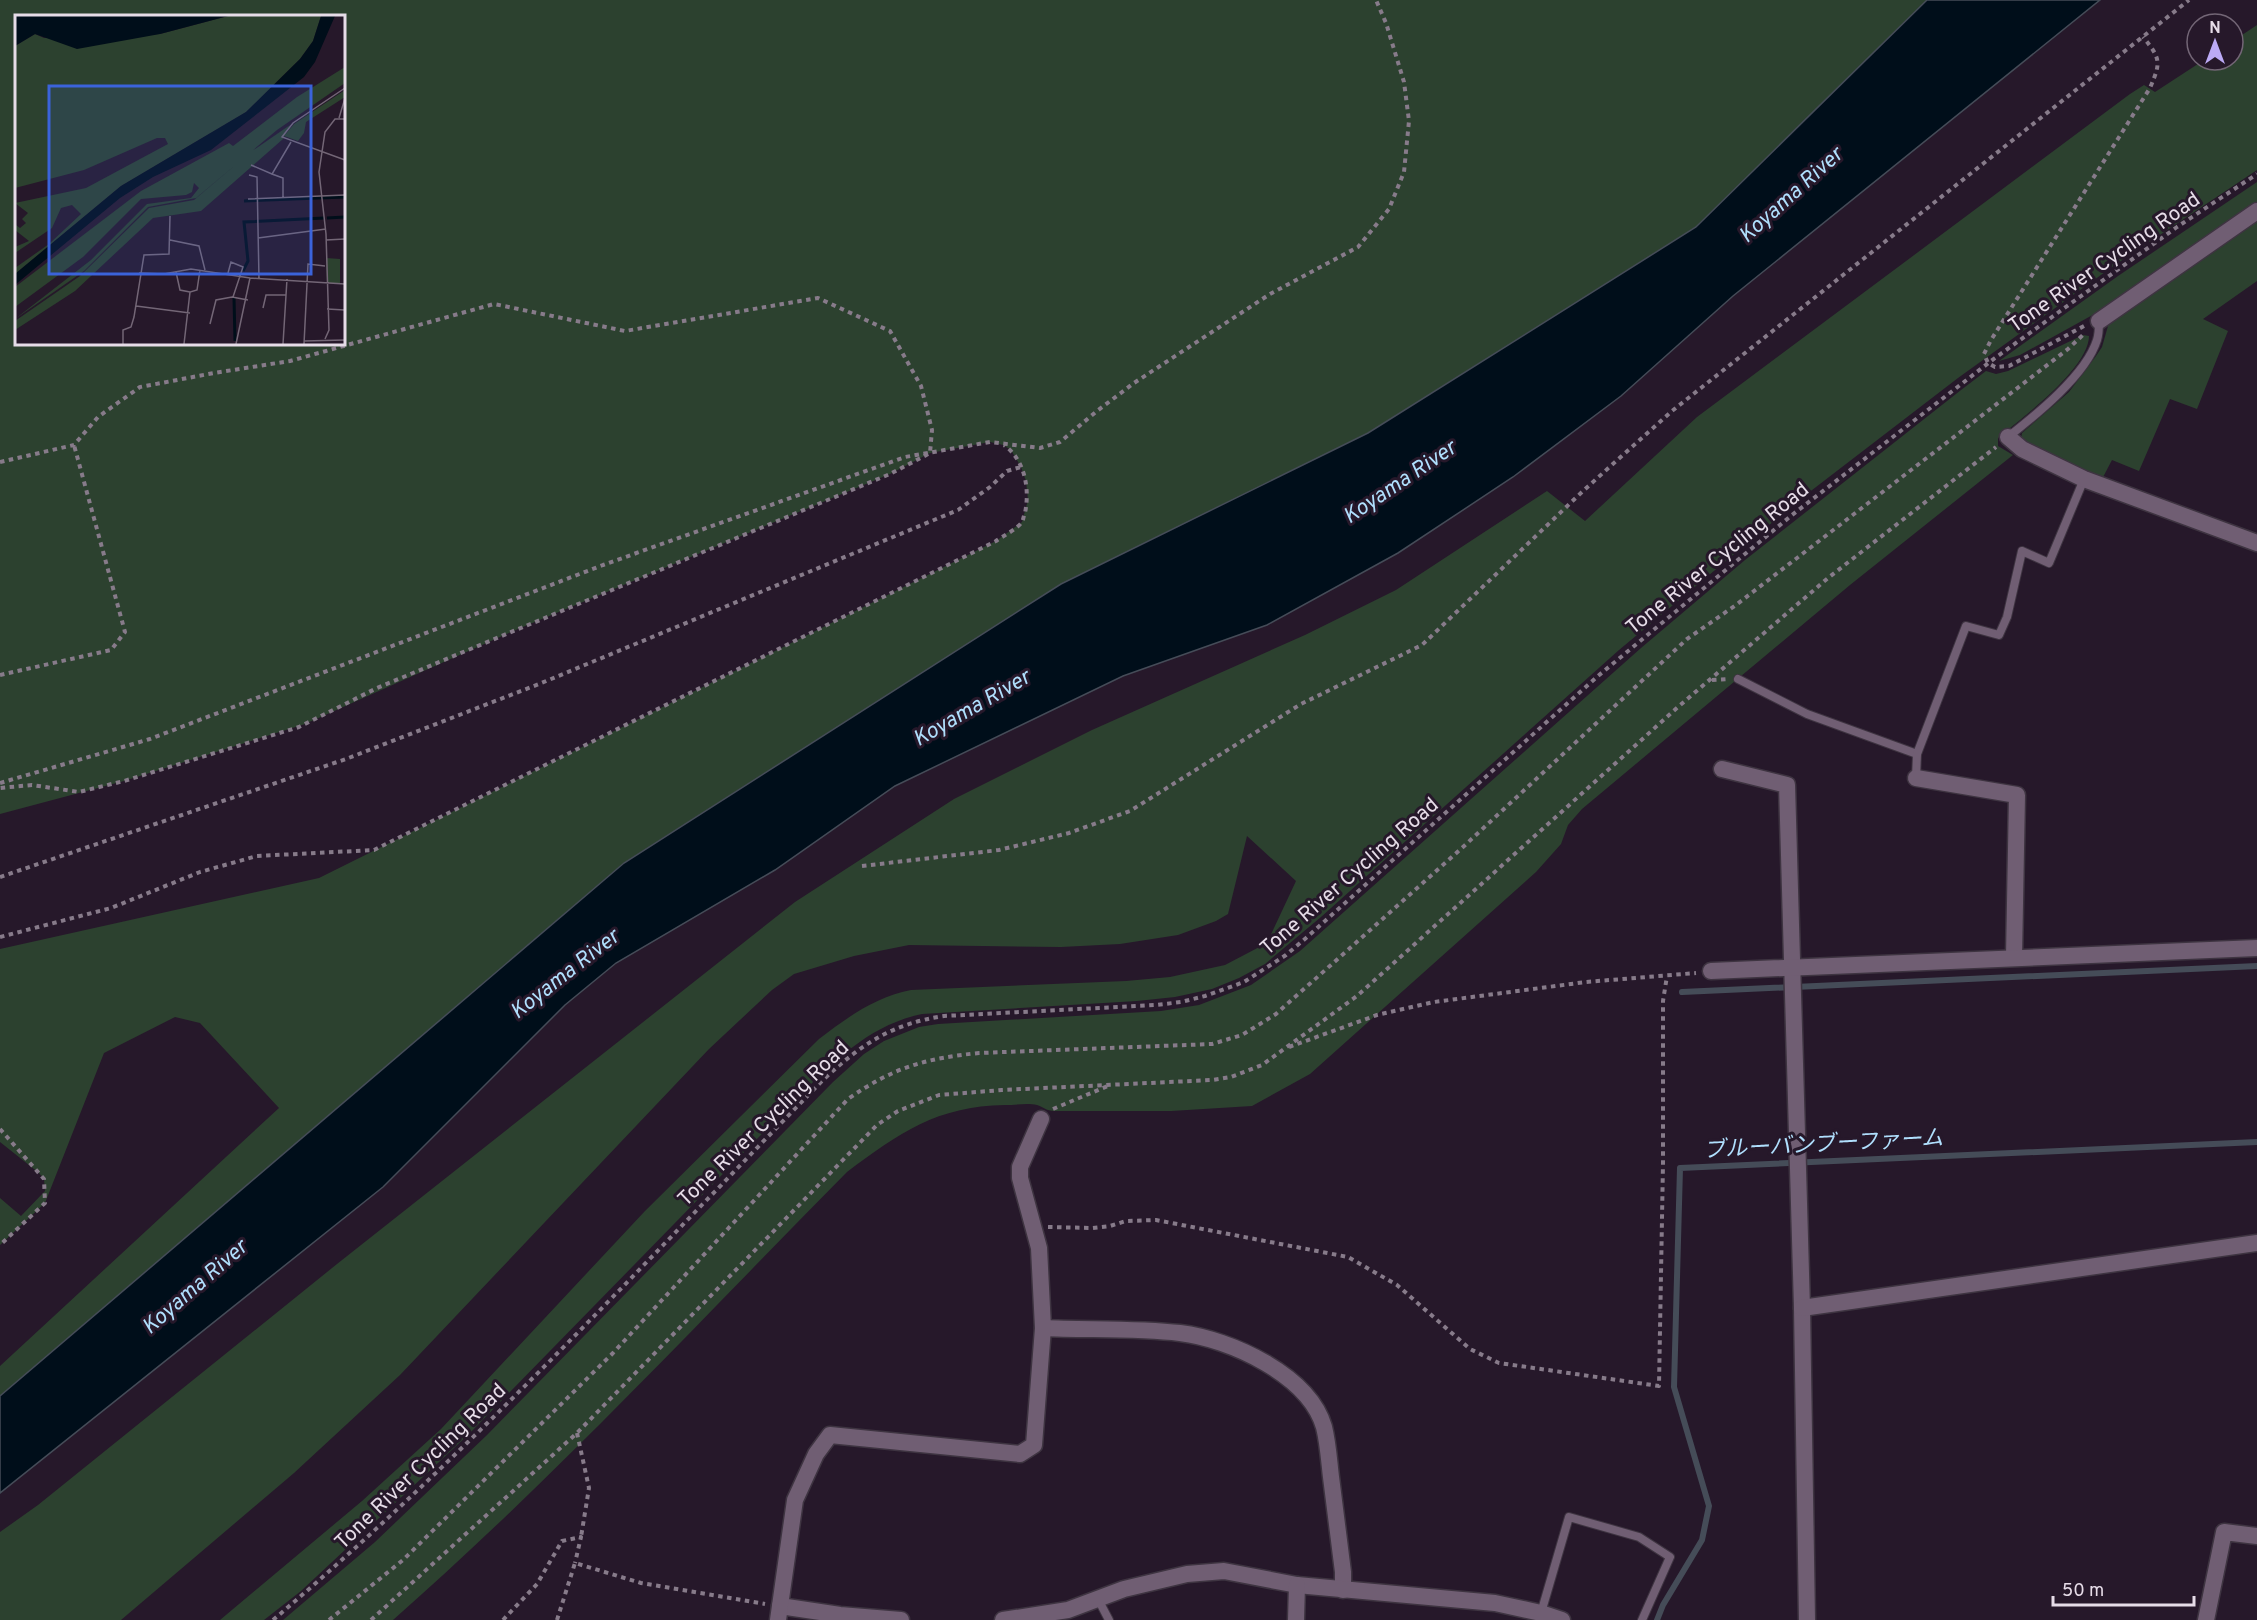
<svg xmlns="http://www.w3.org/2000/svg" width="2257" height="1620" font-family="Overpass,'Noto Sans JP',sans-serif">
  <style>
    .green { fill: #2c412f; fill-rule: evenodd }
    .water { fill: #000e1a; stroke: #454c58; stroke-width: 1.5 }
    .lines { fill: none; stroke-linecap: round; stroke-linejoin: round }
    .stream { stroke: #454c58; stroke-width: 6 }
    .service-casing { stroke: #3e3441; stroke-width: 10 }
    .minor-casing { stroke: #3e3441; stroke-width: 19 }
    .path { stroke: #877b8a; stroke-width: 4; stroke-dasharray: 4.5 4.5; stroke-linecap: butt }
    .service { stroke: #705e73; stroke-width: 8 }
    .minor { stroke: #705e73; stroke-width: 16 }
    .labels { text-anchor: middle; stroke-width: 6; stroke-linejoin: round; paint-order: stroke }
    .street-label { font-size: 21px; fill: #e6dce8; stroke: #26182a }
    .water-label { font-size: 22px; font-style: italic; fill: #b0dffd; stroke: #26182a }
    .inset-river { fill: none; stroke: #000e1a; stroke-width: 3 }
    .inset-road { fill: none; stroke: #736676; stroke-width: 1.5 }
    .view { fill: #3b63da; fill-opacity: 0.15; stroke: #3b63da; stroke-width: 3 }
    .inset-edge { fill: none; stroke: #e6dce8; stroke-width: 3 }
  </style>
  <rect width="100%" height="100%" fill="#26182a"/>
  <!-- green -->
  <g class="green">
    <path d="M0 0H1927L1696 227 1368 433 1061 584 624 863 0 1396V1366L279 1108 200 1023 175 1017 104 1053 45 1203 0 1245V1198L21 1216 45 1191 44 1179 39 1173 0 1142V949L319 878 996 541 1022 522 1028 500 1026 481 1021 467 1011 450 1003 445 990 442 930 453 890 474 518 629 305 724 124 781 0 814ZM16 16H344V344H16Z"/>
    <path d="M2257 25V170L2112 267 1958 378 1803 497 1619 650 1321 917 1265 964 1239 978 1212 989 1175 997 1137 1001 922 1014C870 1025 837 1059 800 1095L469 1434 301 1591 264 1620H220L362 1501 441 1429 645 1211 819 1039C848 1017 875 997 911 990L1126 981 1170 977 1225 965 1267 943 1296 881 1247 836 1228 914 1216 921 1178 935 1120 944 1061 947 909 945 854 956 794 974 772 990 709 1049 400 1375 294 1473 121 1620H0V1532L38 1505 337 1264 795 902 954 799 1092 730 1305 635 1396 590 1547 491 1585 521 1697 417 2130 94 2144 85 2155 92 2204 60H2233V41Z"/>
    <path d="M2257 182V203L2098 312 2020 355 1999 361 2118 276Z"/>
    <path d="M2257 219V281L2203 319 2228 331 2197 409 2170 399 2139 471 2112 460 2101 481 2027 447 2021 439 2022 433 2069 392 2096 356 2102 347 2108 326 2112 321Z"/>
    <path d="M2083 335 2089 336C2089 368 2022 418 1998 438V446L2013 455 1850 585 1582 809 1568 825 1561 844 1536 872 1310 1074 1252 1106 1171 1111H1054C1047 1111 1043 1107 1037 1105 1028 1103 1015 1105 1005 1105 937 1106 899 1133 847 1172 698 1323 553 1479 393 1620H283L375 1542 487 1435 833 1082 864 1054 884 1041 919 1027 938 1024 1161 1011 1199 1005 1251 985 1300 951 1641 648 1745 560 1961 390 1986 371 1996 374 2008 371Z"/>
  </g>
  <!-- water -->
  <path class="water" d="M1927 0H2100L1733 296 1621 396 1513 477 1398 553 1267 625 1123 676 895 786 775 870 616 963 565 1005 383 1187 0 1493V1396L624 863 1061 584 1368 433 1696 227Z"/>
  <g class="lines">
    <!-- stream -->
    <g class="stream">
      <path d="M1682 992 2257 966"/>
      <path d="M1657 1620 1663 1605 1702 1540 1709 1506 1674 1387 1680 1168 2257 1142"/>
    </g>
    <defs>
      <g id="service">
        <path d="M2008 437C2036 415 2086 375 2097 340 2099 334 2099 327 2099 321"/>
        <path d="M1738 679 1807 714 1917 754"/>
        <path d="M1916 778 1917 754 1966 626 1999 635 2007 617 2022 551 2049 563 2084 479"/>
        <path d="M1098 1599 1109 1620"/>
        <path d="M1541 1613 1569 1517 1639 1537 1670 1557 1642 1620"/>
      </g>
      <g id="minor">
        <path d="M2099 321 2257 211"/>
        <path d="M2008 437 2022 449 2084 479 2257 543"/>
        <path d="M1722 769 1787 785 1802 1308 1807 1620"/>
        <path d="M1916 778 2017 795 2014 957"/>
        <path d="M1711 971 2257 948"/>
        <path d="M1802 1308 2257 1243"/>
        <path d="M1043 1328C1088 1330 1136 1328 1180 1333 1230 1339 1309 1375 1324 1427 1328 1443 1329 1460 1331 1477 1335 1509 1339 1540 1343 1572V1590"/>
        <path d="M780 1606 840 1615 901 1620"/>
        <path d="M778 1620 795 1500 816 1454 830 1435 1020 1454 1034 1445 1043 1328 1039 1248 1020 1178V1167L1041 1119"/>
        <path d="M1003 1620 1068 1610 1124 1589 1187 1574 1224 1571 1297 1585 1495 1603 1541 1613 1562 1620"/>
        <path d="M1296 1620 1297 1585"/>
        <path d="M2206 1620 2224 1532 2257 1536"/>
      </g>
    </defs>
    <!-- service casing -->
    <use href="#service" class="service-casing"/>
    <!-- minor casing -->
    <use href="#minor" class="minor-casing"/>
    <!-- path -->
    <g class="path">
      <path d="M2084 326 2009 366 1995 367 1988 363 1984 354 1991 340 2150 88C2161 62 2161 59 2143 37"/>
      <path d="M0 462 74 445 98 417 140 387 214 373 290 361 494 304 625 331 818 298 890 331 921 386 932 430 930 453 890 474 377 688 299 727 124 781 79 792 32 785 0 788"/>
      <path d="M0 675 111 650 125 632 74 445"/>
      <path d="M1712 680 1728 679"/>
      <path d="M0 783 150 739 603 565 905 457 990 442 1040 448 1060 442 1097 411 1134 383 1270 294 1358 247 1389 209 1404 172 1409 121 1404 82 1386 23 1376 0"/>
      <path d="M862 866 999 850 1069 833 1130 811 1301 704 1422 645 1584 490 1672 411 2189 0"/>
      <path d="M0 877 346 759 539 684 958 510 990 487 1007 471 1021 467"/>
      <path d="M0 937 111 908 200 872 257 856 374 850 996 541C1003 536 1017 529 1022 522 1023 521 1024 514 1025 513 1030 489 1025 460 1004 445"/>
      <path d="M1289 1047 1377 1015 1434 1002 1586 982 1696 973"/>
      <path d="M1053 1109 1110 1085"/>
      <path d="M0 1129 44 1179 45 1203 0 1245"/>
      <path d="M1048 1227 1092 1228 1110 1226 1126 1221 1156 1220 1348 1257 1397 1285 1470 1349 1499 1363 1659 1386 1663 1163V1001L1667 976"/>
      <path d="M577 1433 589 1488 581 1537"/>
      <path d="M273 1620C470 1453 644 1263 824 1079 862 1044 891 1024 944 1016L1156 1005 1181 1002 1205 996 1244 982 1286 955 1306 938 1598 676 1792 515 1995 358 2177 227 2257 174"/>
      <path d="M329 1620 403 1560 613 1353 848 1099C892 1068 926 1058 979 1053L1212 1044 1242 1035 1276 1014 1463 847 1687 639 1736 605 2068 349 2085 333"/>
      <path d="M371 1620 577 1433 877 1125 898 1111 939 1095 1002 1090 1212 1080 1231 1077 1262 1065 1357 996 1678 707 1828 578 1996 447"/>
      <path d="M503 1620 537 1584 562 1541 581 1537 575 1563"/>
      <path d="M557 1620 575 1563 641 1583 765 1604"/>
    </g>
    <!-- service -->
    <use href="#service" class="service"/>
    <!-- minor -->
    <use href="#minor" class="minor"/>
  </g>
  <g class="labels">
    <!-- street labels -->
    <g class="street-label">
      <text transform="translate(2104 262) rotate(-35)" y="7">Tone River Cycling Road</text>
      <text transform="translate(1717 558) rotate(-39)" y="7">Tone River Cycling Road</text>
      <text transform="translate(1349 876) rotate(-41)" y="7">Tone River Cycling Road</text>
      <text transform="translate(763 1123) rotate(-44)" y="7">Tone River Cycling Road</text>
      <text transform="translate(420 1466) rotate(-44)" y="7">Tone River Cycling Road</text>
    </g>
    <!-- water labels -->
    <g class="water-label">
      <text transform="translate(1790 194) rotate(-42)" y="8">Koyama River</text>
      <text transform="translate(1399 481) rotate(-34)" y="8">Koyama River</text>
      <text transform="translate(971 707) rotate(-30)" y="8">Koyama River</text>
      <text transform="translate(564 973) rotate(-38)" y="8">Koyama River</text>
      <text transform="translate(1823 1143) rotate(-3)" y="8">ブルーバンブーファーム</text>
      <text transform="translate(194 1286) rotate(-41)" y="8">Koyama River</text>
    </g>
  </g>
  <!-- overview -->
  <g transform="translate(15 15)">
    <rect width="330" height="330" fill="#26182a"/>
    <path d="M213 1H306L298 26 285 44 231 97 106 171 0 259V253L34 229 66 199 57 190 46 193 37 213 0 238V232L14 226 0 215 1 210 5 213 11 208 7 204 13 198 0 188 71 173 153 129 150 123H142L69 155 0 173V31L20 19 29 23 145 19ZM330 52V68L262 115 181 183 133 192 69 256 0 304 76 245 132 189 176 183 184 173 179 168 177 177 171 180 126 184 68 242 0 292V272L126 176 214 128 218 131 282 82ZM330 75V82L291 107 289 118 283 126 269 121 279 109ZM275 110 268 124 186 196 138 203 60 276 0 315V306L65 261 134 193 179 185 237 136ZM311 243 325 244V268H312Z" fill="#2c412f"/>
    <path d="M0 1H213L145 19 62 34 20 19 0 31ZM306 1H320L300 47 289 62 196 135 138 162 105 183 0 270V259L106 171 231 97 285 44 298 26Z" fill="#000e1a"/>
    <path class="inset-river" d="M229 186 330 182M312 203 330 202M228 256 233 246 229 207 309 203M219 283 220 326"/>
    <path class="inset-road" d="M330 73 278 108 267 122 330 145M324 103 330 83M236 150 257 159M234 160 242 162 244 264M268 182V163L257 159 276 127M233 184 330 180M243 223 311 214M155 225 184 231 190 255M311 225 330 224M161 257 165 275 175 277M124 258 149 259 176 254 235 263 330 269M213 258 216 247 228 252 218 282M121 291 175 298M248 293 251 280H271M312 294 330 295M195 309 201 285 217 282 233 285M310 324 314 315 311 219 304 157 310 117 320 104H330M289 326 330 325M108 329V315L116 312 119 302 129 240 154 239 155 201M169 329 175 277 182 275 185 255M221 329 235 263M268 329 272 264M289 329 293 249 310 251"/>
    <path class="view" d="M34 71H296V259H34Z"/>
    <rect width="330" height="330" class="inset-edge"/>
  </g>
  <!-- north arrow -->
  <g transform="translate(2215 42)"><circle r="28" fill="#26182a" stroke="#736676" stroke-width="1.5"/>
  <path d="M0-4.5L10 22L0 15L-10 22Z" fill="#bcaaf6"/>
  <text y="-9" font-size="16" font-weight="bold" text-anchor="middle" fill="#e6dce8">N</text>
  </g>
  <!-- scale -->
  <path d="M2053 1596v9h141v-9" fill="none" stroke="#e6dce8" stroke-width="3"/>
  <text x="2062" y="1596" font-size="18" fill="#e6dce8" stroke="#26182a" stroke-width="4.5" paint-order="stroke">50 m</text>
</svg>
